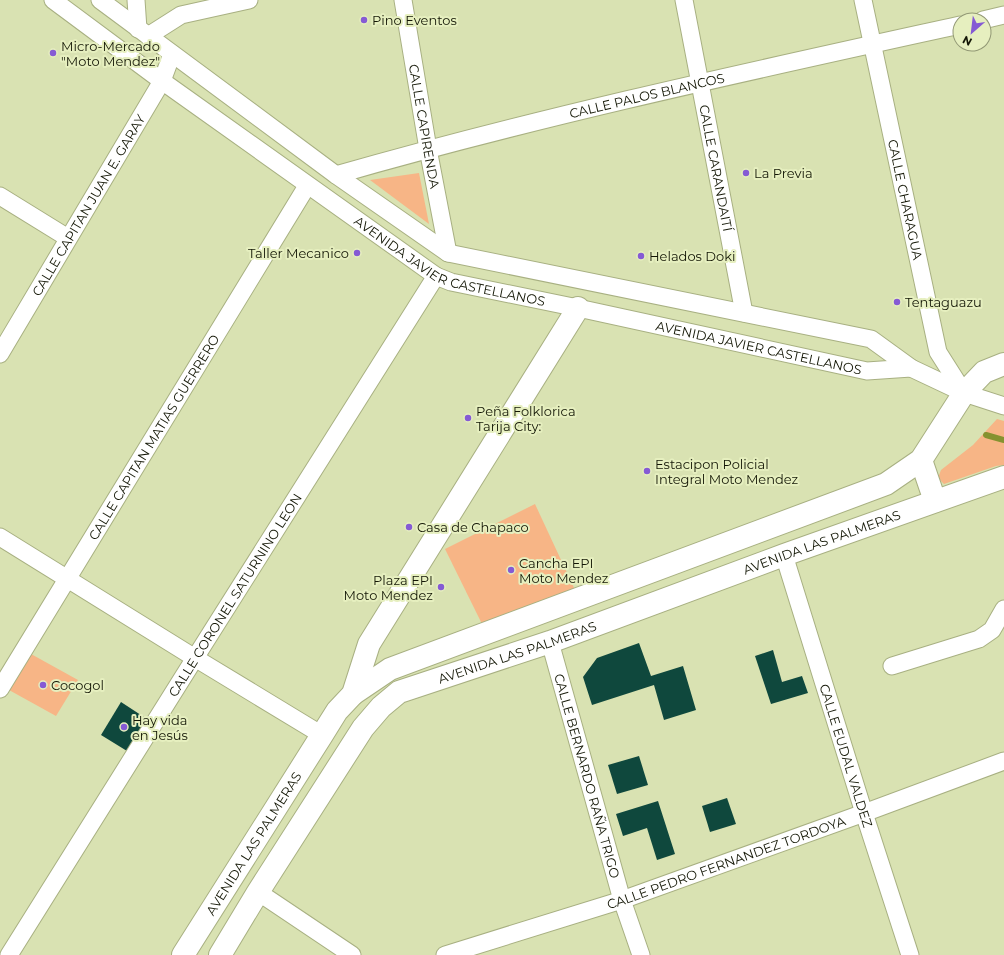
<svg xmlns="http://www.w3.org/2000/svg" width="1004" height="955" font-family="Montserrat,sans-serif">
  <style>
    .green { fill: #f7b586 }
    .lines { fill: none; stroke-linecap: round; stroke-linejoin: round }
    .stream { stroke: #859230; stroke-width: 6 }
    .building { fill: #0f483d }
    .street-casing { stroke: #a8b082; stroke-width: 19 }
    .secondary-casing { stroke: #a8b082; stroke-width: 24 }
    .street { stroke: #fff; stroke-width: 17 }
    .secondary { stroke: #fff; stroke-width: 22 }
    .poi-dot { fill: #855ad4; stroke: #e6efbf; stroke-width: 1.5 }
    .labels { text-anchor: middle; stroke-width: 4; stroke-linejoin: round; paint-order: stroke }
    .poi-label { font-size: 13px; fill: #131605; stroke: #e6efbf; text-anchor: start }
    .street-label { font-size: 13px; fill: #131605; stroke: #e6efbf }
  </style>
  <rect width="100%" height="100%" fill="#d9e2b2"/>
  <!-- green -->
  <g class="green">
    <path d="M419 173 429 224 370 180Z"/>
    <path d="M997 419 1004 421V465L996 466 944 484 938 478 941 470 973 445Z"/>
    <path d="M535 504 575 590 482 624 445 549Z"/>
    <path d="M31 654 78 680 56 716 9 690Z"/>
  </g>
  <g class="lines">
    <!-- stream -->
    <path class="stream" d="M986 435 1004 440"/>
  </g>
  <!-- building -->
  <g class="building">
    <path d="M639 643 651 676 683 666 696 710 664 720 654 685 592 705 583 677 597 658Z"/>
    <path d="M773 650 782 682 802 676 808 693 771 704 755 656Z"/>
    <path d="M121 702 147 719 127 751 101 735Z"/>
    <path d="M639 756 648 785 617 794 608 765Z"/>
    <path d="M727 798 736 824 710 832 702 806Z"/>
    <path d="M658 801 675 854 657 860 647 828 623 836 616 814Z"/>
  </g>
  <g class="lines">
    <defs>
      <g id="street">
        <path id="s1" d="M53 0 162 81 436 276 451 282 578 308 867 371 911 368"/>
        <path d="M100 0 336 175 448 253 871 339 911 368 964 393 1004 406"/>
        <path d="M136 0 138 29"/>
        <path id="s2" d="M403 0 428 149 448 253"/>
        <path id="s3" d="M684 0 744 313"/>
        <path id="s4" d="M863 0 938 352 964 393"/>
        <path d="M983 20 1004 15"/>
        <path d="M148 36 181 15 249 0"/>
        <path id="s5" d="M336 175C542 116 751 71 960 25"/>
        <path d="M0 196 68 238"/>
        <path id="s6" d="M0 354 162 81 172 54"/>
        <path d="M0 537 195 658 322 735"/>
        <path id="s7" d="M784 555 864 813 910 955"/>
        <path id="s8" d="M550 642 622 900 641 955"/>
        <path d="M892 666 979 639 992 630 1004 609"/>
        <path id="s9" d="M0 689 307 186"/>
        <path d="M258 892 352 955"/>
        <path id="s10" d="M9 955 195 658 436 276"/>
        <path id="s11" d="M445 955 622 900 864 813 1004 761"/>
      </g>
      <g id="secondary">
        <path d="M921 460 935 501"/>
        <path d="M353 694 390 669 886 484 921 460 964 393 984 372 1004 364"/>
        <path id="s12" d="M183 955 322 735 337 711 353 694 369 644 578 308"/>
        <path id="s13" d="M220 955 258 892 363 728 381 707 399 692 550 642 784 555 1004 477"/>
      </g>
    </defs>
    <!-- street casing -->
    <use href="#street" class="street-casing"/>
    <!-- secondary casing -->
    <use href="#secondary" class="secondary-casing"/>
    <!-- street -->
    <use href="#street" class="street"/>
    <!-- secondary -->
    <use href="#secondary" class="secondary"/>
  </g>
  <!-- markers -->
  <g class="poi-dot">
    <circle cx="364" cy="20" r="4"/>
    <circle cx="53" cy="53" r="4"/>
    <circle cx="746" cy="173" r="4"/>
    <circle cx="357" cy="253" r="4"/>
    <circle cx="641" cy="256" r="4"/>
    <circle cx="897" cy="302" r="4"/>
    <circle cx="468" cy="418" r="4"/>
    <circle cx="647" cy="471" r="4"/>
    <circle cx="409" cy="527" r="4"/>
    <circle cx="511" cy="570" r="4"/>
    <circle cx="441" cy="587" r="4"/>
    <circle cx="43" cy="685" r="4"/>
    <circle cx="124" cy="727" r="4"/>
  </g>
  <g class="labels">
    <!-- poi labels -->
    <g class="poi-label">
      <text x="372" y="25">Pino Eventos</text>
      <text x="61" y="51">Micro-Mercado<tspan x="61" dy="15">"Moto Mendez"</tspan></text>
      <text x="754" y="178">La Previa</text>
      <text x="349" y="258" text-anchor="end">Taller Mecanico</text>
      <text x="649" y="261">Helados Doki</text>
      <text x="905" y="307">Tentaguazu</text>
      <text x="476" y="416">Peña Folklorica<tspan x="476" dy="15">Tarija City:</tspan></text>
      <text x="655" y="469">Estacipon Policial<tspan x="655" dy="15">Integral Moto Mendez</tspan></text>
      <text x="417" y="532">Casa de Chapaco</text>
      <text x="519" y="568">Cancha EPI<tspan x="519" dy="15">Moto Mendez</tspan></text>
      <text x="433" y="585" text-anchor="end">Plaza EPI<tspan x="433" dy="15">Moto Mendez</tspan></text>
      <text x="51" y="690">Cocogol</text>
      <text x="132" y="725">Hay vida<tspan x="132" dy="15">en Jesús</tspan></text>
    </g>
    <!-- street labels -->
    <g class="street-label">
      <text dy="5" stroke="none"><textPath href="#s5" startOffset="321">CALLE PALOS BLANCOS</textPath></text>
      <text dy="5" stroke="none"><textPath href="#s2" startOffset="128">CALLE CAPIRENDA</textPath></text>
      <text dy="5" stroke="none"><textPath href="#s3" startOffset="171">CALLE CARANDAITÍ</textPath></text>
      <text dy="5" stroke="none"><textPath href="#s4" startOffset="204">CALLE CHARAGUA</textPath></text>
      <text dy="5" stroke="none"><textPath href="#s6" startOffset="173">CALLE CAPITAN JUAN E. GARAY</textPath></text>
      <text dy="5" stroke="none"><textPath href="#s1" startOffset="479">AVENIDA JAVIER CASTELLANOS</textPath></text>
      <text dy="5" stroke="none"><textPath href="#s1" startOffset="803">AVENIDA JAVIER CASTELLANOS</textPath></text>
      <text dy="5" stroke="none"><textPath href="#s9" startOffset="295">CALLE CAPITAN MATIAS GUERRERO</textPath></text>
      <text dy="5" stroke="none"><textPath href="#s13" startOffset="768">AVENIDA LAS PALMERAS</textPath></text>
      <text dy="5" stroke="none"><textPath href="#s10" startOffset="425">CALLE CORONEL SATURNINO LEON</textPath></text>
      <text dy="5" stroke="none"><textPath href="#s13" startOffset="444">AVENIDA LAS PALMERAS</textPath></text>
      <text dy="5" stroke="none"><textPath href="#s7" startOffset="210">CALLE EUDAL VALDEZ</textPath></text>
      <text dy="5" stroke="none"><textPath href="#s8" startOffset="139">CALLE BERNARDO RAÑA TRIGO</textPath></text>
      <text dy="5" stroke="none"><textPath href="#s12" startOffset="132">AVENIDA LAS PALMERAS</textPath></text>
      <text dy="5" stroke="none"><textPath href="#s11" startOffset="296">CALLE PEDRO FERNANDEZ TORDOYA</textPath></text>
    </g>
  </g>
  <!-- north arrow -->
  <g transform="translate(972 32) rotate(208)"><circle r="19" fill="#e6efbf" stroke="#929875"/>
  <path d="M0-3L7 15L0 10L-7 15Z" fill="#855ad4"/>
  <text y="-6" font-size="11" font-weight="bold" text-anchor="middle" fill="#131605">N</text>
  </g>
</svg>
